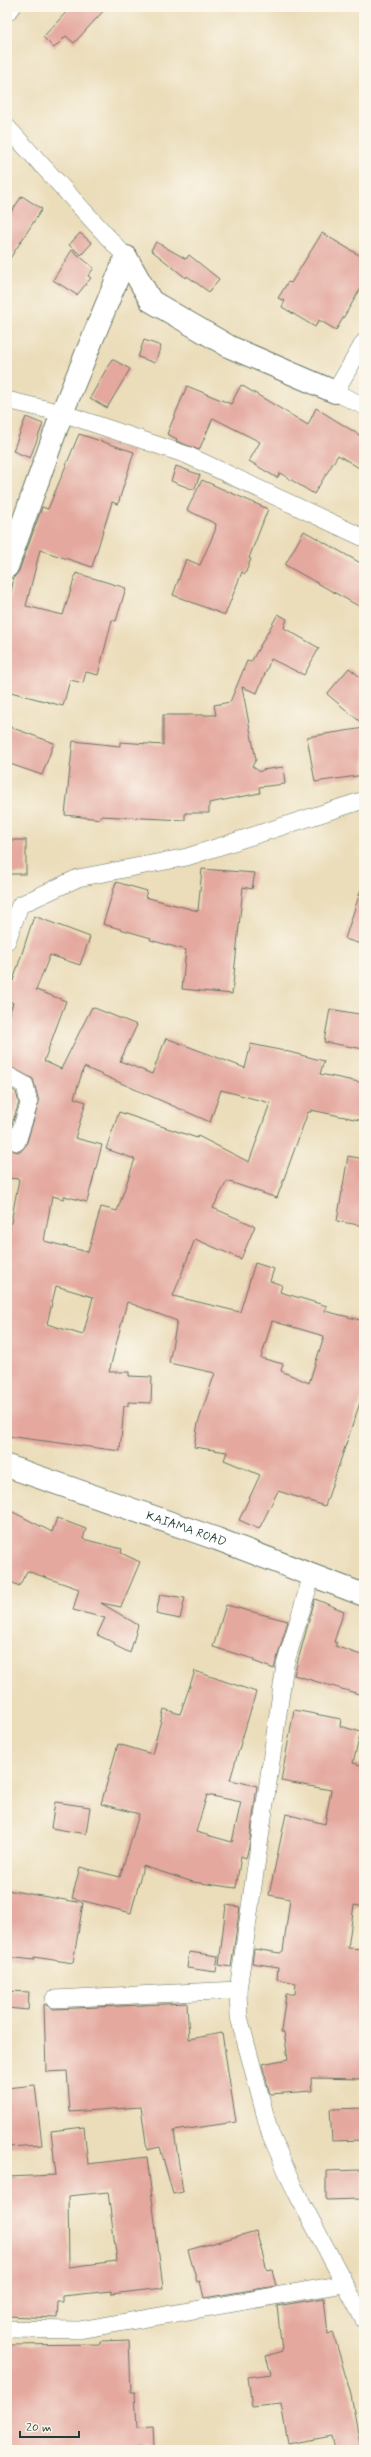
<svg xmlns="http://www.w3.org/2000/svg" width="371" height="2457" font-family="Mynerve,sans-serif">
  <style>
    .building { fill: #e4a89f; fill-rule: evenodd }
    .lines { fill: none; stroke-linecap: round; stroke-linejoin: round }
    .street-casing { stroke: #667563; stroke-width: 18 }
    .secondary-casing { stroke: #667563; stroke-width: 24 }
    .highway-casing { stroke: #667563; stroke-width: 24 }
    .street { stroke: #fff; stroke-width: 17 }
    .secondary { stroke: #fff; stroke-width: 22 }
    .highway { stroke: #fff; stroke-width: 22 }
    .labels { text-anchor: middle; stroke-width: 3; stroke-linejoin: round; paint-order: stroke }
    .street-label { font-size: 12px; fill: #1f3d34; stroke: #fbf7ec }
  </style>
  <rect width="100%" height="100%" fill="#fbf7ec"/>
  <filter id="ink" filterUnits="userSpaceOnUse"><feTurbulence type="fractalNoise" baseFrequency=".025" numOctaves="2"/><feDisplacementMap in="SourceGraphic" scale="8" xChannelSelector="R" yChannelSelector="G"/><feConvolveMatrix kernelMatrix="1 2 1 2 8 2 1 2 1" color-interpolation-filters="sRGB"/></filter>
  <filter id="wash" filterUnits="userSpaceOnUse"><feTurbulence type="fractalNoise" baseFrequency=".012" numOctaves="4" result="noise"/><feDisplacementMap in="SourceGraphic" scale="16" xChannelSelector="R" yChannelSelector="G"/><feGaussianBlur stdDeviation="0.9" result="paint"/><feColorMatrix in="noise" values="0 0 0 0 0 0 0 0 0 0 0 0 0 0 0 0 0 1.4 0 .05"/><feComposite in="paint" operator="in"/></filter>
  <g filter="url(#wash)">
    <rect width="100%" height="100%" fill="#ebddba"/>
    <g id="blocks">
      <!-- building -->
      <g class="building">
        <path d="M71 7H107L74 43 66 36 54 48 43 37Z"/>
        <path d="M22 196 42 209 7 263V218Z"/>
        <path d="M80 233 92 243 81 255 69 245Z"/>
        <path d="M322 233 364 258V283L336 330 319 320 315 327 282 307 285 301 278 298 288 282 291 283Z"/>
        <path d="M156 242 186 259 189 255 219 279 209 292 187 276 186 278 151 250Z"/>
        <path d="M72 250 94 268 88 276 91 278 77 295 53 280Z"/>
        <path d="M144 340 161 346 155 363 138 357Z"/>
        <path d="M112 359 130 369 107 408 90 398Z"/>
        <path d="M241 385 308 425 316 408 364 438V471L338 455 314 494 280 473 277 478 249 461 260 442 213 418 199 450 176 441 177 439 167 434 187 386 231 404Z"/>
        <path d="M26 417 43 424 30 458 13 451Z"/>
        <path d="M79 434 134 452 118 504 112 502 92 567 40 550 26 606 63 615 76 573 126 588 116 621 112 620 98 675 86 672 83 683 70 680 63 706 7 691V613L14 577 19 571 40 513 42 507 48 509Z"/>
        <path d="M176 466 200 475 194 490 171 481Z"/>
        <path d="M202 480 268 509 249 558 251 559 245 574 242 572 225 615 173 595 186 559 200 565 215 531 216 524 187 510Z"/>
        <path d="M304 531 364 565V609L285 565Z"/>
        <path d="M278 614 287 619 284 628 319 648 304 675 271 659 257 693 242 687 256 760 252 766 260 772 262 770 283 767 285 784 259 787 260 793 209 803V813H185V820L100 816V819L65 815 73 741 120 746V742L163 745V715H216L214 705 230 702 247 661 251 662Z"/>
        <path d="M349 668 364 680V725L327 694Z"/>
        <path d="M7 726 54 743 42 775 7 763Z"/>
        <path d="M364 728V775L315 782 307 737Z"/>
        <rect x="7" y="840" width="19" height="34"/>
        <path d="M202 869 255 873 252 889 243 887 232 994 182 989 186 950 150 940 151 938 103 924 116 882 147 891 145 897 198 911Z"/>
        <path d="M361 889 364 890V945L345 939Z"/>
        <path d="M34 916 90 937 80 965 50 955 36 990 66 1001 44 1061 61 1069 92 1007 137 1025 120 1061 152 1074 166 1038 245 1068 251 1044 289 1052 324 1061 320 1074 364 1083V1121L311 1110V1112H308L277 1198 227 1181 213 1208 255 1226 241 1259 195 1239 173 1296 240 1312 255 1263 274 1269 270 1281 282 1285 280 1292 327 1306 325 1311 364 1321V1391L325 1506 278 1491 259 1529 239 1520 260 1475 224 1460 227 1452 194 1447 198 1423 215 1373 169 1363 177 1321 127 1302 109 1372H129V1376L152 1377 151 1403 128 1402V1406H124L120 1451 7 1436V1232L9 1233 19 1179 7 1178V1086L16 1092 19 1103 7 1139V1145L14 1151 20 1152 26 1145 39 1102 33 1079 7 1065V1020L13 1003 7 1000V979L13 981ZM84 1067 210 1122 221 1090 270 1103 249 1162 198 1136 197 1138 119 1112 106 1149 135 1159 117 1211 101 1207 88 1252 44 1241 52 1196 64 1199V1196L87 1202 102 1145 75 1138 86 1102 74 1098ZM56 1286 93 1297 83 1335 47 1324ZM272 1321 324 1336 309 1383 281 1371 283 1364 261 1358Z"/>
        <path d="M330 1009 364 1015V1049L324 1042Z"/>
        <path d="M348 1156 364 1159V1226L337 1221Z"/>
        <path d="M7 1509 52 1532 57 1518 86 1529 83 1539 122 1549 121 1553 140 1562 121 1607 101 1603 138 1625 130 1653 114 1645 115 1643 97 1635 105 1618 73 1610 79 1589 27 1571 19 1586 7 1580Z"/>
        <path d="M160 1594 185 1598 180 1619 156 1614Z"/>
        <path d="M315 1599 344 1611 334 1642 337 1643 335 1646 364 1656V1679L359 1694 294 1675Z"/>
        <path d="M226 1605 288 1621 274 1669 253 1661 254 1659 213 1647Z"/>
        <path d="M195 1671 256 1692 230 1780 257 1786 249 1847 246 1858 241 1856 236 1888 193 1882 143 1866 131 1913 72 1898 80 1867 120 1877 139 1814 101 1804 118 1744 152 1754 164 1709 180 1714ZM207 1795 241 1802 232 1842 196 1832Z"/>
        <path d="M294 1710 341 1719 340 1726 361 1732 353 1763 364 1766V1907L354 1905 348 1948 364 1949V2079L311 2078 312 2091 270 2094 262 2064 288 2059 284 2032H281L286 1994H295L296 1983 277 1979 278 1967 252 1963 254 1949 280 1953 283 1951 290 1899 269 1895 286 1814 325 1824 331 1790 281 1781Z"/>
        <path d="M55 1802 90 1807 86 1834 51 1828Z"/>
        <path d="M7 1890 83 1903 73 1963 34 1957V1960L7 1957Z"/>
        <path d="M226 1905 240 1907 231 1967 219 1965Z"/>
        <path d="M189 1952 218 1956 216 1972 187 1968Z"/>
        <path d="M7 1991 29 1992 28 2010 7 2008Z"/>
        <path d="M187 2003 189 2039 222 2033 236 2122 174 2131 183 2192 173 2194 160 2147 147 2150 141 2107 70 2112 67 2071 46 2072 44 2004 54 2009Z"/>
        <path d="M35 2085 42 2145 7 2147V2088Z"/>
        <path d="M364 2108V2140L332 2141 330 2109Z"/>
        <path d="M84 2127 88 2164 147 2157 163 2288 111 2294V2291L63 2296V2302H58L57 2318 7 2316V2177L56 2175 51 2131ZM108 2192 117 2261 69 2267 68 2196Z"/>
        <path d="M362 2170V2199L326 2200V2171Z"/>
        <path d="M256 2231 267 2270 272 2269 276 2286 204 2298 200 2281 197 2282 188 2250Z"/>
        <path d="M324 2298 328 2334 333 2332 351 2395 361 2450H335L332 2436 288 2444 281 2404 252 2407 248 2377 271 2374 266 2356 282 2351 277 2306Z"/>
        <path d="M129 2340 131 2392H135L137 2428 153 2427 154 2446 97 2450H7V2345L100 2344V2341Z"/>
      </g>
    </g>
  </g>
  <g filter="url(#ink)">
    <use href="#blocks" fill-opacity="0" stroke="#667563" stroke-width="1"/>
    <g class="lines">
      <defs>
        <g id="street">
          <path d="M7 13 12 7"/>
          <path d="M7 127 126 257"/>
          <path d="M364 342 335 392 364 406"/>
          <path d="M7 400 62 413 187 455 364 538"/>
          <path d="M7 941 20 905 78 878 187 857 364 800"/>
          <path d="M7 1075 25 1085 29 1104 17 1142"/>
          <path d="M312 1575 285 1665 238 1990 239 2017 270 2133 294 2188 364 2320"/>
          <path d="M54 1999 238 1990"/>
          <path d="M7 2329 79 2330 344 2284"/>
        </g>
        <g id="secondary">
          <path d="M126 257 151 301 230 347 335 392"/>
          <path d="M7 567 62 413 126 257"/>
        </g>
        <g id="highway">
          <path id="s1" d="M7 1466 217 1539 364 1595"/>
        </g>
      </defs>
      <!-- street casing -->
      <use href="#street" class="street-casing"/>
      <!-- secondary casing -->
      <use href="#secondary" class="secondary-casing"/>
      <!-- highway casing -->
      <use href="#highway" class="highway-casing"/>
      <!-- street -->
      <use href="#street" class="street"/>
      <!-- secondary -->
      <use href="#secondary" class="secondary"/>
      <!-- highway -->
      <use href="#highway" class="highway"/>
    </g>
  </g>
  <g class="labels">
    <!-- street labels -->
    <g class="street-label">
      <text dy="4" stroke="none"><textPath href="#s1" startOffset="190">KAIAMA ROAD</textPath></text>
    </g>
  </g>
  <!-- margin -->
  <rect width="371" height="2457" fill="none" stroke="#fbf7ec" stroke-width="24"/>
  <!-- scale -->
  <path d="M20 2431v6h59v-6" fill="none" stroke="#1f3d34" stroke-width="2"/>
  <text x="26" y="2431" font-size="12" fill="#1f3d34" stroke="#fbf7ec" stroke-width="3" paint-order="stroke">20 m</text>
</svg>
